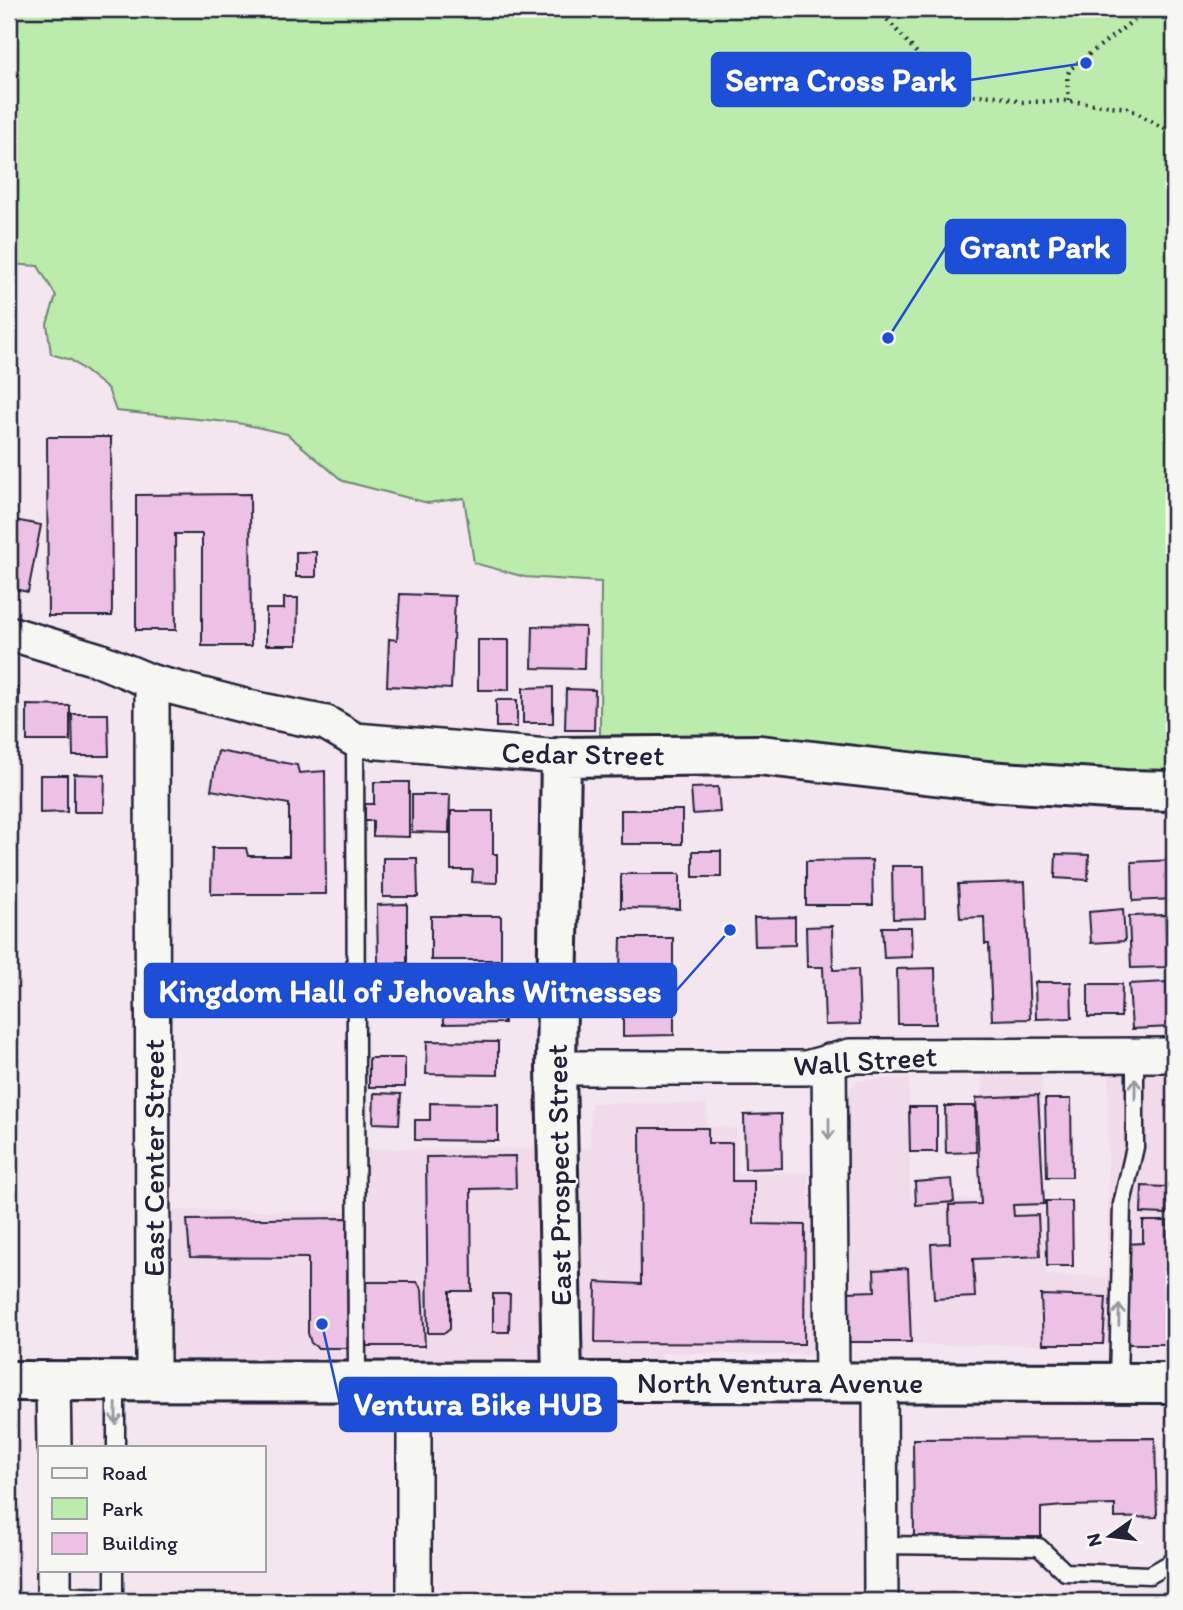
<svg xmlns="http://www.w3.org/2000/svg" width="1183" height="1610" font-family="Itim,sans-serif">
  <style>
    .built { fill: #f1dbeb }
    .green { fill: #bbecab; stroke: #6e8773; stroke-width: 2 }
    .building { fill: #edc1e5; stroke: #22223b; stroke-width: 2 }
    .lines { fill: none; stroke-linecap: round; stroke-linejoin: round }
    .lane-casing { stroke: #22223b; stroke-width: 21 }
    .street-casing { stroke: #22223b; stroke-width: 38 }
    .secondary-casing { stroke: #22223b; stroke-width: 44 }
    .path { stroke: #22223b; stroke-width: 4.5; stroke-dasharray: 2 5; stroke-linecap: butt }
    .lane { stroke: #f6f6f2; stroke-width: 16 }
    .street { stroke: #f6f6f2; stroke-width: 33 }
    .secondary { stroke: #f6f6f2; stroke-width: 38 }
    .oneway { stroke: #9797a0 }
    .labels { text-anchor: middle; stroke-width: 5; stroke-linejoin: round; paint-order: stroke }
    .street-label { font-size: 30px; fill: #22223b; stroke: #f6f6f2 }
    .leader { fill: none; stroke: #1d4ed8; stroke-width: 2.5 }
    .callout-dot { fill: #1d4ed8; stroke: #f6f6f2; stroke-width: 2.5 }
    .callout { fill: #1d4ed8; stroke: #1d4ed8; stroke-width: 2.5 }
    .callout-label { font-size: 32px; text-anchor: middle; font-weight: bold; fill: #fff }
  </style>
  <rect width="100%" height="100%" fill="#f3e6ee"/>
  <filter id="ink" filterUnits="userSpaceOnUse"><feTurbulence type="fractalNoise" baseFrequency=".0143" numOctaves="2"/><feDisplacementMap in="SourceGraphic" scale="14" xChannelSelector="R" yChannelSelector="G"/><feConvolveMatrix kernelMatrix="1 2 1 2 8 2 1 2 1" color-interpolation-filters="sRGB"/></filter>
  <g filter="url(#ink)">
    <!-- built -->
    <g class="built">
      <path d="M982 1054H1041L1045 1275 1107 1277 1109 1074H1169L1174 1189V1345H909L846 1343 847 1092 859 1080 909 1078 910 1199H982Z"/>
      <path d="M591 1103 706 1104 707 1127 737 1128 738 1173H808L815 1348 809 1355 661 1353 660 1382 153 1381 154 1210 356 1212V1149L590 1148Z"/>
    </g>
    <!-- green -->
    <path class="green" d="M9 9H1174V773L981 762 782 738 600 735 601 582 525 577 474 563 464 498 428 503 343 481 287 434 238 423 116 411 108 389 71 360 51 354 47 324 56 296 38 266 9 264Z"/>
    <!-- building -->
    <g class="building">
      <path d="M47 437H111L112 616H48Z"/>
      <path d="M250 494 251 646H202V534H175L176 630H136V495Z"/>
      <path d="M9 519 41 525 28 592 9 588Z"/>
      <rect x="296" y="552" width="20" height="25"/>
      <path d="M400 594 455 596 451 689 387 686 389 639 397 640Z"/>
      <path d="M284 598H298L297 645H266V609H284Z"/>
      <path d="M533 626 585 627 584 669 532 668Z"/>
      <rect x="478" y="640" width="31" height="50"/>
      <path d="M553 687V723H523V688Z"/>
      <path d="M9 688H19L18 750 9 749Z"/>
      <path d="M566 689 595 690 594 730H565Z"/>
      <rect x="496" y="700" width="21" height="27"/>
      <path d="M27 705 70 706V741H27Z"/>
      <path d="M72 714H108L109 756H73Z"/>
      <path d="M218 751 297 765 299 773 325 771 326 894H211L212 848H246L248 856H289V804L211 790Z"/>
      <path d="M74 774 105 775 104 812H74Z"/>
      <path d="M40 775H67V812L40 813Z"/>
      <path d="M374 782H409V837L373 836V821H365V804H374Z"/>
      <path d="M718 787 720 812 693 814 691 788Z"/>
      <path d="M412 795H450L449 833 412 832Z"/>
      <rect x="621" y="810" width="61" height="34"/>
      <path d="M451 811H493V854H497V883L472 882 473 870H451Z"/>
      <rect x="693" y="851" width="28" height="26"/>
      <path d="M1056 854 1089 855 1088 880 1055 878Z"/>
      <path d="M383 858H417L418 897H383Z"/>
      <path d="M872 860 873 905H806V861Z"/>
      <path d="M1174 860V899L1133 901 1132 862Z"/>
      <path d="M892 866H924L925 918 893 919Z"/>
      <path d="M621 874H680V909L621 908Z"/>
      <path d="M1025 882 1030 1019 992 1020 989 944H985L984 917 960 918 958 884Z"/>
      <path d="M407 904V963H378L377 905Z"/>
      <path d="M1123 909 1125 941 1091 943 1089 912Z"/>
      <path d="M1165 915 1167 967 1131 968 1129 916Z"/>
      <rect x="431" y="916" width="70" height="44"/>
      <path d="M795 917V945L755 946 754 918Z"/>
      <path d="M832 926 833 970 858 969 860 1024 825 1025 823 967H807L806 927Z"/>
      <path d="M882 927H911L912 957 884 958Z"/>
      <path d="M621 938H673V972H620Z"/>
      <path d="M935 968 936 1024H898L897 969Z"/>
      <path d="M442 969H476L477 1000H503L504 1023 444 1024Z"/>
      <path d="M643 979H674V1035L623 1036V1000H643Z"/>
      <path d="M1035 982H1071L1072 1018 1036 1019Z"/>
      <path d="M1167 982 1170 1027 1132 1029 1129 984Z"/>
      <path d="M1088 984H1122L1121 1017H1088Z"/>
      <path d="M427 1041 498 1042V1075L426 1074Z"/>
      <rect x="369" y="1058" width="36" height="29"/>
      <path d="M374 1093 401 1094 399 1124 373 1123Z"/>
      <path d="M1038 1095 1044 1204 1013 1205 1014 1216 1038 1215 1040 1256 973 1259 975 1297 934 1299 931 1244 950 1243 949 1205 981 1204 976 1098Z"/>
      <path d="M1045 1099H1071L1072 1177H1047Z"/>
      <path d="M430 1103 498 1104V1141L415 1140V1120H430Z"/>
      <path d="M945 1106H975L976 1152 946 1153Z"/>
      <path d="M909 1107H937V1152H910Z"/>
      <path d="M781 1114 782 1168 745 1169 744 1115Z"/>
      <path d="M640 1128H708V1143H732V1181H754V1224L805 1225 804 1344 595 1343 596 1282 641 1284Z"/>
      <path d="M515 1156 516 1188 471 1189 472 1291H450V1329L445 1333H428L426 1157Z"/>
      <path d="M952 1179 954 1202 916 1205 915 1182Z"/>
      <path d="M1142 1186 1168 1187 1167 1214 1141 1213Z"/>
      <path d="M1046 1201H1072L1073 1266H1047Z"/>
      <path d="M347 1218 348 1348H318L311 1343 308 1333V1258L190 1257 187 1220Z"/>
      <path d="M1143 1221H1167L1168 1344H1128L1127 1244 1143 1243Z"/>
      <path d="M908 1268 911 1342H849L847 1292 875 1291 874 1270Z"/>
      <path d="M363 1282H417L422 1289 425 1346H363Z"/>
      <path d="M493 1294H510L509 1332H493Z"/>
      <path d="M1041 1295 1106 1297 1103 1344H1043Z"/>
      <path d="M1155 1438 1157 1517 1115 1518V1505L1064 1506 1041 1508V1537H914L913 1439Z"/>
    </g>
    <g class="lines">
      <defs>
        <g id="lane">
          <path d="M355 740 357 1382"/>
          <path d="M1118 1383 1122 1204 1135 1147V1055"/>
          <path d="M116 1447V1382"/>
          <path d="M880 1545 1039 1547 1065 1572 1150 1575 1174 1561"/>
          <path d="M54 1595 114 1597V1601"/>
          <path d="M114 1597V1570"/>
        </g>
        <g id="street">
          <path d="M9 633 99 660 152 682 261 710 326 723 355 740 561 757"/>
          <path d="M152 682 153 1381"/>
          <path d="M829 1061 832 1383"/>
          <path d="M556 1068H806L850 1056 1174 1055"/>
          <path d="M53 1381 54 1447"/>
          <path d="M414 1382V1601"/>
          <path d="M880 1383 881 1601"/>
          <path d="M54 1570V1601"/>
        </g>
        <g id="secondary">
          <path d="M9 1381 1174 1383"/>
          <path d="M562 1382 556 1068 561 757 759 755 987 781 1125 790 1174 791"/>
        </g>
      </defs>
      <!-- lane casing -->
      <use href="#lane" class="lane-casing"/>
      <!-- street casing -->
      <use href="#street" class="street-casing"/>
      <!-- secondary casing -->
      <use href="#secondary" class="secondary-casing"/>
      <!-- path -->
      <g class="path">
        <path d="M878 9 940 79 959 95 999 96 1021 102 1069 101 1128 108 1174 134"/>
        <path d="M999 9 1018 13 1045 9"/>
        <path d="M1152 9 1174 26"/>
        <path d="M1069 101 1067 76 1070 69 1148 9"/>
      </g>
      <!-- lane -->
      <use href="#lane" class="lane"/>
      <!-- street -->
      <use href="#street" class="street"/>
      <!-- secondary -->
      <use href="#secondary" class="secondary"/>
    </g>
    <!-- one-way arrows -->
    <defs><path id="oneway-shaft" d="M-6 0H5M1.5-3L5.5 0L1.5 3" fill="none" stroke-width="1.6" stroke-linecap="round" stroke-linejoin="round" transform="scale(1.75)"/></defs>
    <g class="oneway">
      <use href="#oneway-shaft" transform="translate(1135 1089) rotate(-90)"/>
      <use href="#oneway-shaft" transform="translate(829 1129) rotate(90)"/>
      <use href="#oneway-shaft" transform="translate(1119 1315) rotate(-89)"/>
      <use href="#oneway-shaft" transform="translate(116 1414) rotate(91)"/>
    </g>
  </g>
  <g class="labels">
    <!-- street labels -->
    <g class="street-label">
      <text transform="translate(583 754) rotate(1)" y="10">Cedar Street</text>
      <text transform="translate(865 1061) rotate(-4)" y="10">Wall Street</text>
      <text transform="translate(154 1158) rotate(-90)" y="10">East Center Street</text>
      <text transform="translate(559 1175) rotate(-91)" y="10">East Prospect Street</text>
      <text x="780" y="1393">North Ventura Avenue</text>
    </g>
  </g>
  <!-- callouts -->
  <path class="leader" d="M1086 63L970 80M888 338L946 247M730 930L676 991M322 1324L340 1404"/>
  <g class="callout-dot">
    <circle cx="1086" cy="63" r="7"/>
    <circle cx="888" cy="338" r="7"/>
    <circle cx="730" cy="930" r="7"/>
    <circle cx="322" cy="1324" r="7"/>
  </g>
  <g class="callout">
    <rect x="712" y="53" width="258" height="53" rx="7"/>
    <rect x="946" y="220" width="179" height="53" rx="7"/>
    <rect x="145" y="964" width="531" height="53" rx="7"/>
    <rect x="340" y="1378" width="276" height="53" rx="7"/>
  </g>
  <g class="callout-label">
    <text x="841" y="91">Serra Cross Park</text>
    <text x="1035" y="258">Grant Park</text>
    <text x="410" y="1002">Kingdom Hall of Jehovahs Witnesses</text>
    <text x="478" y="1415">Ventura Bike HUB</text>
  </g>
  <!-- margin -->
  <rect width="1183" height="1610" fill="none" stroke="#f6f6f2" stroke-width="35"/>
  <rect x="18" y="18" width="1148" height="1575" fill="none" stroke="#22223b" stroke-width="2.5" filter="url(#ink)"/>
  <!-- legend -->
  <rect x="38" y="1446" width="228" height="126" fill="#f6f6f2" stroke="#a1a1a9" stroke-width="2"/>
  <rect x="52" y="1468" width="35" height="10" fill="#f6f6f2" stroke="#a1a1a9" stroke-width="2"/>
  <text x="102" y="1480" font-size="21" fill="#22223b">Road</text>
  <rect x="52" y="1498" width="35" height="21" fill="#bbecab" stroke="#a1a1a9" stroke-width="2"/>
  <text x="102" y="1516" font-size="21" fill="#22223b">Park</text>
  <rect x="52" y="1533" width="35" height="21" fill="#edc1e5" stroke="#a1a1a9" stroke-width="2"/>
  <text x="102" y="1550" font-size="21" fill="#22223b">Building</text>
  <!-- north arrow -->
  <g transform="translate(1110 1536) rotate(256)" stroke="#f6f6f2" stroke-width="5" paint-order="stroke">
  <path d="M0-5L12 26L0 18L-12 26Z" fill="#22223b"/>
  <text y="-10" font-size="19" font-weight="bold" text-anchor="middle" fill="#22223b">N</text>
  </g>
</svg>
